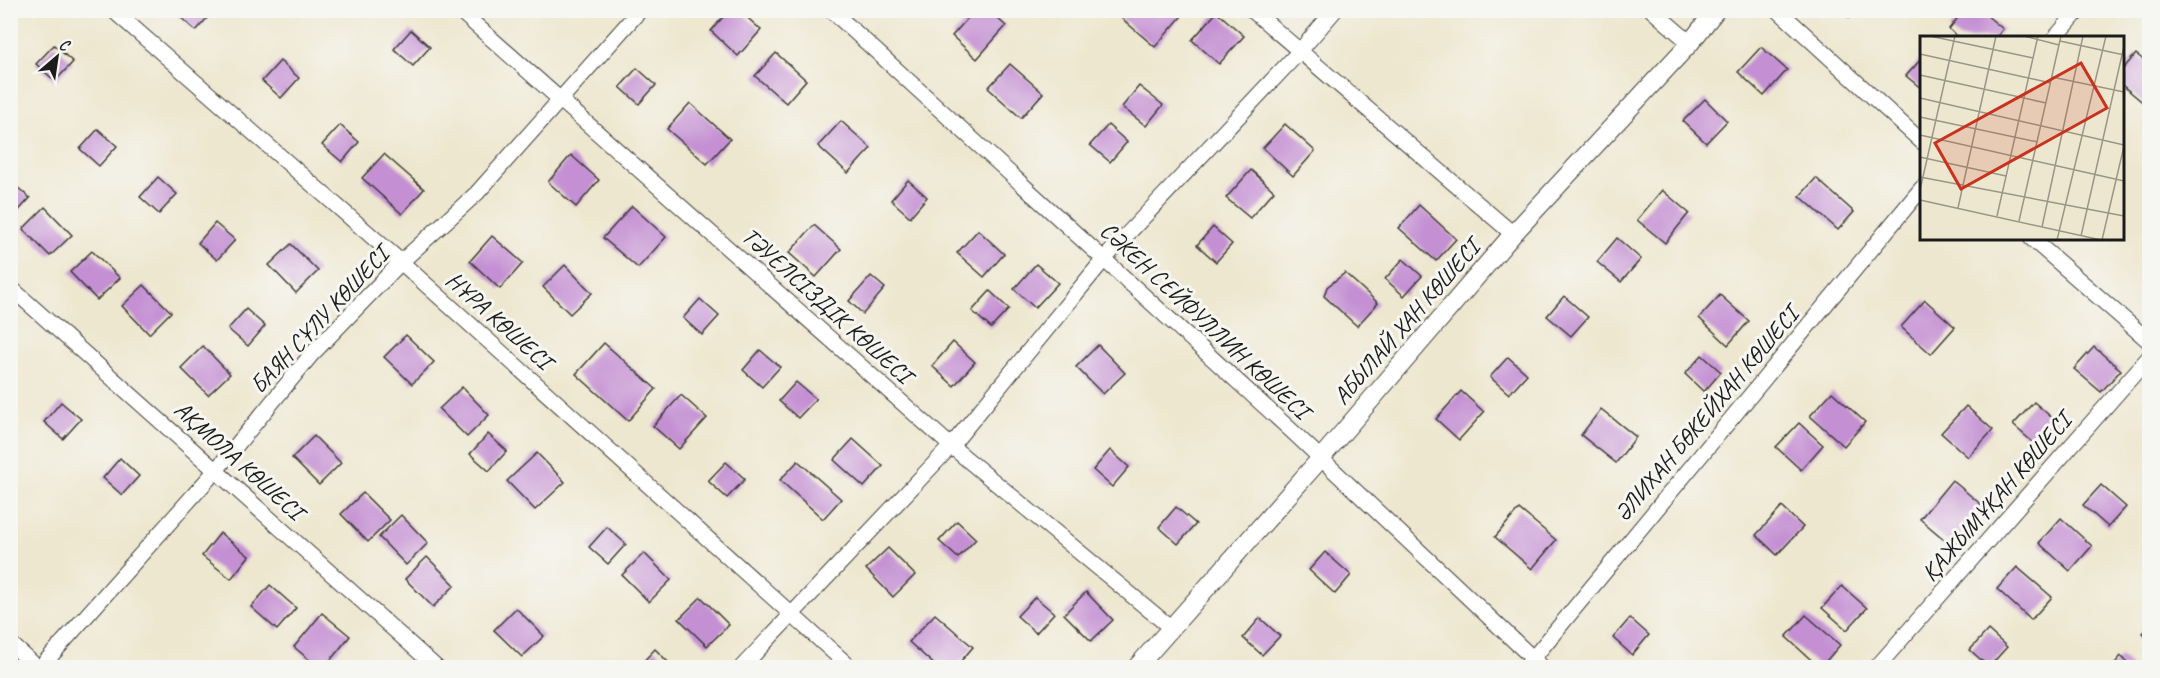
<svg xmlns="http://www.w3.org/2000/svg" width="2160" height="678" font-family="Caveat,sans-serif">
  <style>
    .building { fill: #c490d3 }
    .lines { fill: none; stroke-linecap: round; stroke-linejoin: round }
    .minor-casing { stroke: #3c3a37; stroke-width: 17 }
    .tertiary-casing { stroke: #3c3a37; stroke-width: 20 }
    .minor { stroke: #fff; stroke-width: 15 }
    .tertiary { stroke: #fff; stroke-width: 18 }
    .labels { text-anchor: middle; stroke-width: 6; stroke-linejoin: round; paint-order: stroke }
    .street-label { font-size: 24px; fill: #1c1c1c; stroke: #f6f6f2 }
    .inset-road { fill: none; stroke: #9a9687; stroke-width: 1.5 }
    .view { fill: #c8321e; fill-opacity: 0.15; stroke: #c8321e; stroke-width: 3 }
    .inset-edge { fill: none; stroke: #1c1c1c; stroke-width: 3 }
  </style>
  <rect width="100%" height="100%" fill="#f6f6f2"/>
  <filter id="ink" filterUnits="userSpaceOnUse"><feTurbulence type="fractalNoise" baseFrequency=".0167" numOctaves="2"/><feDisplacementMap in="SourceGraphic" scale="12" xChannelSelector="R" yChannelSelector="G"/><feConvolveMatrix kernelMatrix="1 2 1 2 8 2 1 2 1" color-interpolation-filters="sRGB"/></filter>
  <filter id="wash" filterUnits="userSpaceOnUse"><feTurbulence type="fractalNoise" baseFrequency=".008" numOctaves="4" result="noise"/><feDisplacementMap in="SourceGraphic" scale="24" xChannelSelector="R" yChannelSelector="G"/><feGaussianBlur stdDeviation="1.35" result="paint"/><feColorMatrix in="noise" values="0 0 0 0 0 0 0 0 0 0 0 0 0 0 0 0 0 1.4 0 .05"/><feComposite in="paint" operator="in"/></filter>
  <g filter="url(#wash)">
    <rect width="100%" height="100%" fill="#eee7cf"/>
    <g id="blocks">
      <!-- building -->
      <g class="building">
        <path d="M176 10H214L196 31 175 12Z"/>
        <path d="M729 10H739L761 30 738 56 711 31Z"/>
        <path d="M975 10H988L1006 26 977 59 952 36Z"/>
        <path d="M1126 10H1187L1155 47 1120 17Z"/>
        <path d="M1841 10H1857L1850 18Z"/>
        <path d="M1964 10H1980L2003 29 1996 38H1959L1949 29Z"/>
        <path d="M1217 12 1244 36 1219 64 1192 40Z"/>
        <path d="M411 30 430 47 413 66 394 49Z"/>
        <path d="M54 45 73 62 55 81 36 64Z"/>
        <path d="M1761 47 1787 70 1764 96 1738 72Z"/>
        <path d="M776 53 806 80 786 103 755 76Z"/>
        <path d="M2136 54 2150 65V101L2146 105 2122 85V70Z"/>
        <path d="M1922 58V89L1906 76Z"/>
        <path d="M280 61 299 78 281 98 262 81Z"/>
        <path d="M1010 64 1043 93 1021 118 988 88Z"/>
        <path d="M637 68 656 85 639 104 620 87Z"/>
        <path d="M1139 86 1163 105 1146 126 1122 107Z"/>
        <path d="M1705 99 1727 121 1706 143 1683 121Z"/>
        <path d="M690 103 730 139 707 164 667 129Z"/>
        <path d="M841 121 871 148 848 173 818 146Z"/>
        <path d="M1285 124 1315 151 1293 176 1263 148Z"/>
        <path d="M340 125 359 142 342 162 322 145Z"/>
        <path d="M1108 125 1127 142 1110 162 1090 145Z"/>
        <path d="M98 129 117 146 99 166 80 149Z"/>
        <path d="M384 154 424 189 402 214 362 178Z"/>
        <path d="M571 155 599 180 576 207 548 182Z"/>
        <path d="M1251 170 1274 191 1250 218 1226 198Z"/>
        <path d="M158 177 177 194 159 214 140 197Z"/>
        <path d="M1816 178 1854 212 1838 230 1800 196Z"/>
        <path d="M908 180 927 197 910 217 891 200Z"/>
        <path d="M10 181 30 198 12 218 10 216Z"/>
        <path d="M1662 190 1689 213 1665 243 1637 220Z"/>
        <path d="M1419 205 1456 239 1436 261 1399 228Z"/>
        <path d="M632 206 666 237 638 268 603 238Z"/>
        <path d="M45 207 72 235 50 256 23 229Z"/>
        <path d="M215 223 235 240 217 260 198 243Z"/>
        <path d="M814 225 841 249 816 277 789 253Z"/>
        <path d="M1213 227 1232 244 1216 262 1197 245Z"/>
        <path d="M978 230 1004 254 984 277 957 253Z"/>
        <path d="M492 236 523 263 500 289 470 261Z"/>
        <path d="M1617 238 1641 259 1621 282 1597 262Z"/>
        <path d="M291 244 318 271 296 293 269 265Z"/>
        <path d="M92 251 120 278 97 300 70 272Z"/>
        <path d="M1403 259 1422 276 1404 296 1385 279Z"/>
        <path d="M1036 264 1058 283 1035 308 1014 289Z"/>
        <path d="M565 265 592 293 570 314 543 287Z"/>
        <path d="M1345 273 1378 303 1357 326 1324 296 1327 287Z"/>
        <path d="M871 276 885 288 863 314 849 301Z"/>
        <path d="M144 285 171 312 149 334 122 306Z"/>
        <path d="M990 291 1009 309 991 328 972 311Z"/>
        <path d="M1720 295 1749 321 1728 345 1699 318Z"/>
        <path d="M1564 296 1588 317 1571 336 1547 316Z"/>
        <path d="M700 299 719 316 702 335 683 318Z"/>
        <path d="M1925 300 1955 327 1931 354 1901 327Z"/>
        <path d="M246 309 265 326 248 346 228 329Z"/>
        <path d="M406 335 434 362 412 384 384 357Z"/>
        <path d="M953 342 975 362 954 386 932 366Z"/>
        <path d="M604 343 656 389 628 421 576 374Z"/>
        <path d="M1098 345 1125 373 1103 394 1076 367Z"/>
        <path d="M203 346 230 374 208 395 181 368Z"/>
        <path d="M2094 347 2121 370 2101 392 2074 369Z"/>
        <path d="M760 350 780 367 762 387 743 370Z"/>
        <path d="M1702 355 1721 372 1704 392 1685 374Z"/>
        <path d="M1508 357 1527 374 1509 394 1490 377Z"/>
        <path d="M796 382 816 399 798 418 779 401Z"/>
        <path d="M462 387 489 415 467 437 439 409Z"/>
        <path d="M1461 391 1484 412 1459 440 1436 419Z"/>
        <path d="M1832 392 1865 422 1844 446 1810 416Z"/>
        <path d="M681 395 707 418 679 449 653 426Z"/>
        <path d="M61 402 81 419 63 439 44 422Z"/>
        <path d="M2034 402 2058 423 2037 446 2013 425Z"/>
        <path d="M1966 406 1993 430 1968 457 1941 433Z"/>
        <path d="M1601 409 1636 437 1616 463 1581 435Z"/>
        <path d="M1799 423 1823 445 1801 470 1776 447Z"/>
        <path d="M488 434 507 451 489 471 470 454Z"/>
        <path d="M314 436 341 463 319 485 292 458Z"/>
        <path d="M853 439 883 466 864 487 834 460Z"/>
        <path d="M1110 450 1129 467 1112 487 1093 470Z"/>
        <path d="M537 453 565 482 535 510 507 481Z"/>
        <path d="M120 458 139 476 122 495 103 478Z"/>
        <path d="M798 461 841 499 823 519 780 480Z"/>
        <path d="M726 462 745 479 727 498 708 481Z"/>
        <path d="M1952 480 1984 507 1952 546 1920 519Z"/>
        <path d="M2101 485 2126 507 2108 527 2083 505Z"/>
        <path d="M363 493 390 520 368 542 341 514Z"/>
        <path d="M1176 507 1196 524 1178 544 1159 527Z"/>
        <path d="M1782 507 1803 527 1777 555 1756 535Z"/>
        <path d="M1519 509 1556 540 1532 569 1495 537Z"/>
        <path d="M401 515 428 543 406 565 379 537Z"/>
        <path d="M2061 518 2092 546 2070 571 2039 543Z"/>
        <path d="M957 521 976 539 958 558 939 541Z"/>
        <path d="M607 527 626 544 608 564 589 547Z"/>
        <path d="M220 533 249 556 231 579 202 556Z"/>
        <path d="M888 548 915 575 893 597 866 569Z"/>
        <path d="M1325 552 1351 575 1335 594 1309 570Z"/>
        <path d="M644 553 671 580 649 602 622 575Z"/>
        <path d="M427 557 455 585 433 607 405 579Z"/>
        <path d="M2017 567 2052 597 2031 620 1997 589Z"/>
        <path d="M270 585 296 608 277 630 251 607Z"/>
        <path d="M1842 586 1867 608 1847 630 1822 608Z"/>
        <path d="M1086 592 1113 620 1091 641 1064 614Z"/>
        <path d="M701 597 729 625 707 646 679 619Z"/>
        <path d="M1035 597 1054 613 1036 633 1017 616Z"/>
        <path d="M516 608 544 636 522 657 494 630Z"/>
        <path d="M322 613 350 636 324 668H319L294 647Z"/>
        <path d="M935 614 973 647 955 668H938L909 642Z"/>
        <path d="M1806 615 1840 645 1820 668 1786 637Z"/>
        <path d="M1260 618 1280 636 1262 655 1243 638Z"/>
        <path d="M1630 618 1649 635 1632 655 1613 638Z"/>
        <path d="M2150 625V640L2142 633Z"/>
        <path d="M1988 630 2007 647 1989 667 1970 650Z"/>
        <path d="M655 649 674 668H637Z"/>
        <path d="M2121 656 2133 668H2111Z"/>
      </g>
    </g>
  </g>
  <g filter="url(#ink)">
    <use href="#blocks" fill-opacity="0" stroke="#3c3a37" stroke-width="1.5"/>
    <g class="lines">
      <defs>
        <g id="minor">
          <path d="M113 10 401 262 851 668"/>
          <path d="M459 10 951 446 1170 627"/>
          <path d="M831 10 1294 433 1543 668"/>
          <path d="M1252 10 1513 234"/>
          <path d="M1652 10 1690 43"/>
          <path d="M1778 10 1922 142"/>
          <path d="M2055 38 2079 10"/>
          <path d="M2031 238 2150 342"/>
          <path d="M10 287 437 668"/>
          <path d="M10 643 38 668"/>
          <path d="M40 668 217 469 311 355 401 262 477 193 640 10"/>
          <path d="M741 668 951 446 1105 258 1299 52 1335 10"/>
          <path d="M1525 668 1922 188"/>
          <path d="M1876 668 2150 356"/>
        </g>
        <path id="tertiary" d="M1136 668 1321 458 1513 234 1690 43 1716 10"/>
      </defs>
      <!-- minor casing -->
      <use href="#minor" class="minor-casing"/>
      <!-- tertiary casing -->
      <use href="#tertiary" class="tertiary-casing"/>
      <!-- minor -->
      <use href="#minor" class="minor"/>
      <!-- tertiary -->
      <use href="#tertiary" class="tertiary"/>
    </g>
  </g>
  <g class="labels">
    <!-- street labels -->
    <g class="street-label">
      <text transform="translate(827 305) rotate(42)" y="8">ТӘУЕЛСІЗДІК КӨШЕСІ</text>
      <text transform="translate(319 320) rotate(-47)" y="8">БАЯН СҰЛУ КӨШЕСІ</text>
      <text transform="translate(499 320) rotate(42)" y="8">НҰРА КӨШЕСІ</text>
      <text transform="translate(1205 320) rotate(43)" y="8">СӘКЕН СЕЙФУЛЛИН КӨШЕСІ</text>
      <text transform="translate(1406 322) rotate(-49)" y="8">АБЫЛАЙ ХАН КӨШЕСІ</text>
      <text transform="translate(1706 414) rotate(-50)" y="8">ӘЛИХАН БӨКЕЙХАН КӨШЕСІ</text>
      <text transform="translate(239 460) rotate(42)" y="8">АҚМОЛА КӨШЕСІ</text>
      <text transform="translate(1996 497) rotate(-49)" y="8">ҚАЖЫМҰҚАН КӨШЕСІ</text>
    </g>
  </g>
  <!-- overview -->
  <g transform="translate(1920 36)">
    <rect width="204" height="204" fill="#eee7cf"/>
    <path class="inset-road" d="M10 0 113 22M104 0 139 9M140 5 204 19M0 18 131 47M0 39 126 67M132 41 204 56M0 62 204 109M0 81 118 106M0 99 204 145M0 121 86 140M0 141 204 180M0 154 35 0M0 164 181 204M38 172 76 0M77 180 118 0M99 185 141 0M122 191 163 0M161 200 204 10M137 204 186 0M182 204 204 110"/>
    <path class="view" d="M161 27 187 72 41 153 15 107Z"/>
    <rect width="204" height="204" class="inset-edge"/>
  </g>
  <!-- margin -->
  <rect width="2160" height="678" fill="none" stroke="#f6f6f2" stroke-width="36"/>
  <!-- north arrow -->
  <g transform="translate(57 57) rotate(29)" stroke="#f6f6f2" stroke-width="4.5" paint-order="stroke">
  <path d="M0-4.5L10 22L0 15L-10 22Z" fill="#1c1c1c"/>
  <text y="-9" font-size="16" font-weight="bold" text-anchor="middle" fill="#1c1c1c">С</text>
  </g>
</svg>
